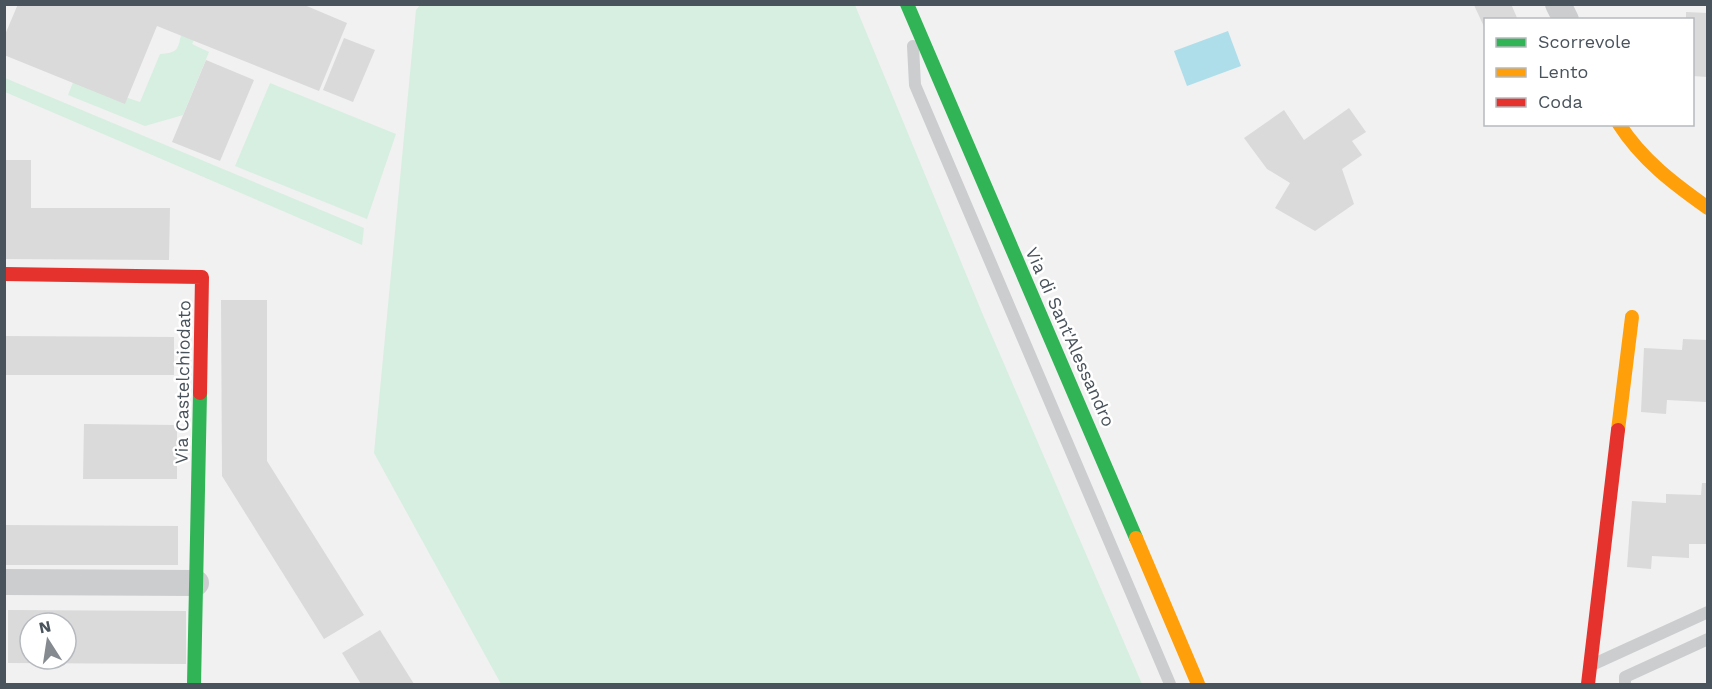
<svg xmlns="http://www.w3.org/2000/svg" width="1712" height="689" font-family="'Work Sans',sans-serif">
  <style>
    .green { fill: #d7efe0 }
    .water { fill: #aedeea }
    .building { fill: #dadadb; fill-rule: evenodd }
    .lines { fill: none; stroke-linecap: round; stroke-linejoin: round }
    .lane { stroke: #cbcdcf; stroke-width: 12 }
    .street { stroke: #cbcdcf; stroke-width: 26 }
    .fast { stroke: #30b455; stroke-width: 14 }
    .slow { stroke: #ff9f0a; stroke-width: 14 }
    .jam { stroke: #e5322d; stroke-width: 14 }
    .labels { text-anchor: middle; stroke-width: 5; stroke-linejoin: round; paint-order: stroke }
    .street-label { font-size: 18px; fill: #49535c; stroke: #fff }
  </style>
  <rect width="100%" height="100%" fill="#f1f1f1"/>
  <!-- green -->
  <g class="green">
    <path d="M420 5H855L983 315 1142 684H501L374 453 416 10Z"/>
    <path d="M183 29 197 34 192 44 209 52 183 115 145 126 68 95 74 80 140 102 160 54C182 53 177 46 183 29Z"/>
    <path d="M5 78 364 228 362 245 5 92Z"/>
    <path d="M270 83 396 134 367 219 235 166Z"/>
  </g>
  <!-- water -->
  <path class="water" d="M1228 31 1241 66 1187 86 1174 51Z"/>
  <!-- building -->
  <g class="building">
    <path d="M18 4H302L347 23 319 91 157 26 125 104 4 55V37Z"/>
    <path d="M1511 4 1518 20H1486V31L1474 5Z"/>
    <path d="M1686 12 1708 13V77L1692 76V20H1686Z"/>
    <path d="M344 38 375 50 353 102 323 90Z"/>
    <path d="M206 60 254 80 220 161 172 142Z"/>
    <path d="M1349 108 1366 132 1352 141 1362 155 1342 169 1354 204 1315 231 1275 208 1290 183 1267 169 1244 138 1284 110 1304 140Z"/>
    <path d="M4 160H31V208H170L169 260 4 259Z"/>
    <path d="M221 300H267V461L364 615 324 639 222 476Z"/>
    <path d="M4 336 174 337V375H4Z"/>
    <path d="M1683 339 1708 340V389H1706V402L1667 400 1666 414 1641 412 1644 348 1682 350Z"/>
    <path d="M84 424 177 425V479H83Z"/>
    <path d="M1702 483H1708V544H1689V558L1652 556 1651 569 1627 567 1632 501 1666 503V494L1701 495Z"/>
    <path d="M4 525 178 526V565H4Z"/>
    <path d="M8 610 186 611V664L8 663ZM30 623H66V659H30Z"/>
    <path d="M380 630 414 684H361L342 653Z"/>
  </g>
  <g class="lines">
    <!-- lane -->
    <g class="lane">
      <path d="M913 46 915 85 1170 684"/>
      <path d="M1594 664 1708 612"/>
      <path d="M1625 684V677L1708 639"/>
    </g>
    <!-- street -->
    <g class="street">
      <path d="M1558 4 1566 20"/>
      <path d="M4 582 196 583"/>
    </g>
    <!-- fast -->
    <g class="fast">
      <path d="M907 4 1136 538"/>
      <path d="M194 684 200 393"/>
    </g>
    <!-- slow -->
    <g class="slow">
      <path d="M1619 124C1642 160 1674 184 1708 208"/>
      <path d="M1618 430 1632 317"/>
      <path d="M1136 538 1198 684"/>
    </g>
    <!-- jam -->
    <g class="jam">
      <path d="M4 274 202 277 200 393"/>
      <path d="M1588 684 1618 430"/>
    </g>
  </g>
  <g class="labels">
    <!-- street labels -->
    <g class="street-label">
      <text transform="translate(1070 337) rotate(66)" y="6">Via di Sant'Alessandro</text>
      <text transform="translate(183 382) rotate(-89)" y="6">Via Castelchiodato</text>
    </g>
  </g>
  <!-- border -->
  <rect width="1712" height="689" fill="none" stroke="#49535c" stroke-width="12"/>
  <!-- legend -->
  <rect x="1484" y="18" width="210" height="108" fill="#ffffff" stroke="#b6babe" stroke-width="1.5"/>
  <rect x="1496" y="38" width="30" height="9" fill="#30b455" stroke="#b6babe" stroke-width="1.5"/>
  <text x="1538" y="48" font-size="18" fill="#49535c">Scorrevole</text>
  <rect x="1496" y="68" width="30" height="9" fill="#ff9f0a" stroke="#b6babe" stroke-width="1.5"/>
  <text x="1538" y="78" font-size="18" fill="#49535c">Lento</text>
  <rect x="1496" y="98" width="30" height="9" fill="#e5322d" stroke="#b6babe" stroke-width="1.5"/>
  <text x="1538" y="108" font-size="18" fill="#49535c">Coda</text>
  <!-- north arrow -->
  <g transform="translate(48 641) rotate(348)"><circle r="28" fill="#ffffff" stroke="#b6babe" stroke-width="1.5"/>
  <path d="M0-4.5L10 22L0 15L-10 22Z" fill="#848a90"/>
  <text y="-9" font-size="16" font-weight="bold" text-anchor="middle" fill="#49535c">N</text>
  </g>
</svg>
